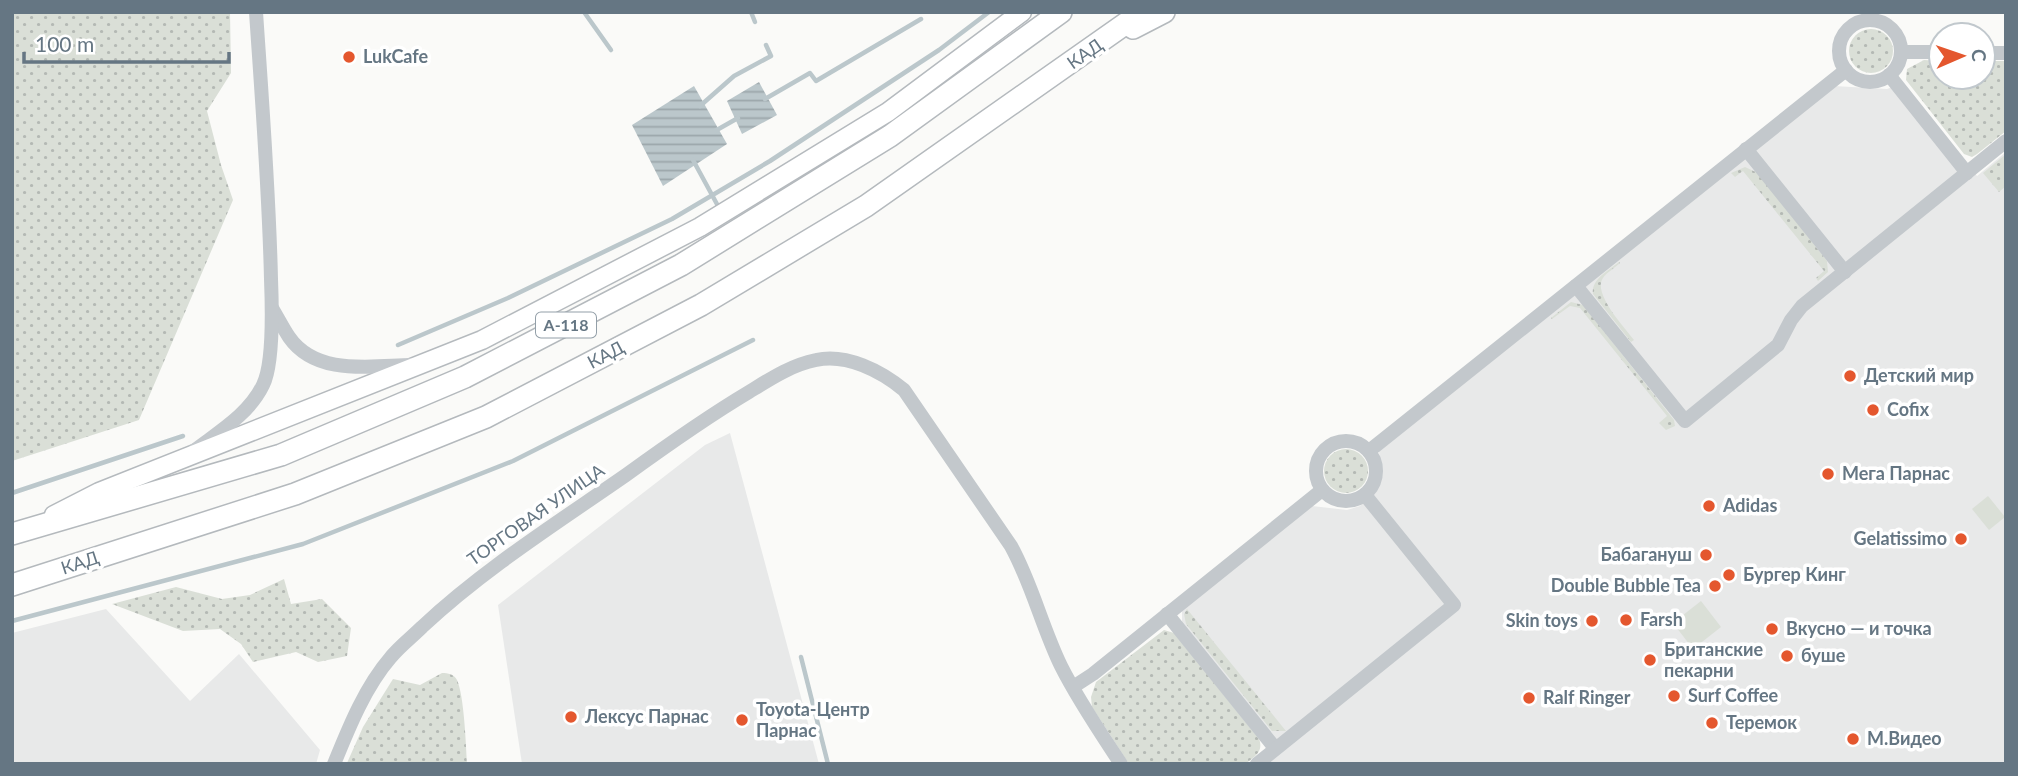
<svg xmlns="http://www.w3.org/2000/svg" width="2018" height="776" font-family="Lato,sans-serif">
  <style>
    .built { fill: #e8e9e9 }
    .grass { fill: url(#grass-dots) }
    .green { fill: #dadfd7 }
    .water { fill: url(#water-rules) }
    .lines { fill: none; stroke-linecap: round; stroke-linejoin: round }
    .stream { stroke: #bbc7cb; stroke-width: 4.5 }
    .major-casing { stroke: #b5babe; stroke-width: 21 }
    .highway-casing { stroke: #b4b9bd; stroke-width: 24 }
    .minor { stroke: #c3c8cc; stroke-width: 14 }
    .major { stroke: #fff; stroke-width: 18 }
    .highway { stroke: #fff; stroke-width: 21 }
    .poi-dot { fill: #e4572e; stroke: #fff; stroke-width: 2.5 }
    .labels { text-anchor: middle; stroke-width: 7; stroke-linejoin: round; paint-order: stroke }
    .shield { fill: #fff; stroke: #939fa8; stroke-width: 2 }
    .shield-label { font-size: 16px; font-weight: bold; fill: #657683 }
    .street-label { font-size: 18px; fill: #657683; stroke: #fff }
    .poi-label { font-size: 18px; font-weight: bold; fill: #657683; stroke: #fff; text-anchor: start }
  </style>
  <defs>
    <pattern id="grass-dots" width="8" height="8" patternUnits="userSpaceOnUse" patternTransform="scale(1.75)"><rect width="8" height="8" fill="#dadfd7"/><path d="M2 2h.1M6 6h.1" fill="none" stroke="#b4b9b4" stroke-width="1.8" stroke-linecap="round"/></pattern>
    <pattern id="water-rules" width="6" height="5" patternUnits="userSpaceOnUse" patternTransform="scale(1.75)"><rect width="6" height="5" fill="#bbc7cb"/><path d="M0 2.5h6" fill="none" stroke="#9ca6aa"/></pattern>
  </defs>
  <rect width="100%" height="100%" fill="#fafaf8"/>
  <!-- built -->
  <g class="built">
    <path d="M1902 84 1977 176 2006 152V764H1250L1276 743 1182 625V609L1312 506 1347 510 1360 506 1374 493 1381 482 1379 450 1834 86 1887 89Z"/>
    <path d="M730 433 819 764H522L498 605 705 445Z"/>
    <path d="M106 609 190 701 239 654 320 750 316 764H12V633Z"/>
  </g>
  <!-- grass -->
  <g class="grass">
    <path d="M12 12H230L231 73 207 111 221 165 233 200 139 420 12 461Z"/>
    <circle cx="1871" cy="51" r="22"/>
    <path d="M1924 60 1941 61V77H1983V61H2006V131L1977 154 1972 157 1964 154 1906 80 1907 69Z"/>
    <path d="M2006 154V186L1999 192 1983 173Z"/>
    <path d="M1745 167 1758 173 1827 261 1828 272 1818 281 1816 278 1824 271 1743 171 1735 177 1731 173Z"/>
    <path d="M1619 262 1620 263C1615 268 1607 272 1603 278 1592 293 1625 328 1634 340L1631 342 1593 294C1591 279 1608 271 1619 262Z"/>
    <path d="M1571 302 1583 305 1674 420 1675 426 1666 430 1659 423 1667 416 1580 308 1570 306 1552 319 1551 318Z"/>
    <circle cx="1346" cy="471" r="22"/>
    <path d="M284 579 291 604 322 599 351 628 347 656 318 662 296 652 253 662 241 644 220 629 183 631 112 604 176 587 222 599 250 595Z"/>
    <path d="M1187 609 1286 731H1272L1186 624 1184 614Z"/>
    <path d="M1164 630 1174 633 1259 739C1264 752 1254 757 1245 764H1129L1092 707 1091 697 1096 682Z"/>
    <path d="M442 673C448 673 454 674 457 680 464 695 466 745 467 764L347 763 363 727 393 679 420 685Z"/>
  </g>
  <!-- green -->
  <g class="green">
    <path d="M1988 496 2005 517 1989 530 1972 509Z"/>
    <path d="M1701 601 1721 627 1693 649 1673 623Z"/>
  </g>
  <!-- water -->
  <g class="water">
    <path d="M759 82 777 115 742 134 727 101Z"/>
    <path d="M694 86 727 144 663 186 632 125Z"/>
  </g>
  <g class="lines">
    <!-- stream -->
    <g class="stream">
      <path d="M584 12 611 50"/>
      <path d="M751 12 755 22"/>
      <path d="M765 99 810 73 816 81 921 19"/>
      <path d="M700 106 734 76 771 56 766 45"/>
      <path d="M715 131 738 118"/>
      <path d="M693 160 718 206"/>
      <path d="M398 345 508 298 672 219 770 161 939 50 989 12"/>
      <path d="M12 493 183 436"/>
      <path d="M12 621 303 544 513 461 753 340"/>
      <path d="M801 657 828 764"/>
    </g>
    <defs>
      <path id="major" d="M54 515 99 492 482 340 700 227 888 112 1022 12"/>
      <g id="highway">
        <path d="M1133 28 1164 12"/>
        <path d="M12 534 281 455 465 377 681 265 890 136 1061 12"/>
        <path d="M12 585 295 494 486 417 701 305 866 206 1142 12"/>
      </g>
    </defs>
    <!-- major casing -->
    <use href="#major" class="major-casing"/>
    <!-- highway casing -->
    <use href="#highway" class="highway-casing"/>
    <!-- minor -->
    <g class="minor">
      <circle cx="1870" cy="51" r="31"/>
      <path d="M1901 52H1941"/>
      <path d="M1983 53H2006"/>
      <path d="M1889 75 1967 173"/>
      <path d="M1746 149 1845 272"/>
      <path d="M1576 286 1685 421 1778 345 1791 320 1802 306 2006 141"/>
      <path d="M272 308C278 318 283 328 289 337 316 376 370 366 411 365"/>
      <circle cx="1346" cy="471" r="30"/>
      <path d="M195 450C220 431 249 414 263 385 274 363 272 304 271 279 269 190 262 101 256 12"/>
      <path d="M1369 451 1846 70"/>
      <path d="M1167 614 1275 748"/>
      <path d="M1073 687 1093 674 1322 490"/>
      <path d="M334 764C349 727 365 687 391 657 400 646 412 637 422 627 484 569 557 523 626 475 666 446 707 417 749 392 770 379 791 365 816 360 846 353 881 371 904 390L1011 546C1032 584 1042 627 1061 666 1078 700 1100 732 1121 764"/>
      <path d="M1257 764 1454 605 1365 495"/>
    </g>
    <!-- major -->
    <use href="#major" class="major"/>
    <!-- highway -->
    <use href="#highway" class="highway"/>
  </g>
  <!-- markers -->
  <g class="poi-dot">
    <circle cx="349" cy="57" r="7"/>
    <circle cx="1850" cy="376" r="7"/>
    <circle cx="1873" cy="410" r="7"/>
    <circle cx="1828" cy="474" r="7"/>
    <circle cx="1709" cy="506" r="7"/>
    <circle cx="1961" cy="539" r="7"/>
    <circle cx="1706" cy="555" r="7"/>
    <circle cx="1729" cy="575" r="7"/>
    <circle cx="1715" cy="586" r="7"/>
    <circle cx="1626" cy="620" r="7"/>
    <circle cx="1592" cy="621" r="7"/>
    <circle cx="1772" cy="629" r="7"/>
    <circle cx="1787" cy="656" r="7"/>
    <circle cx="1650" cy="660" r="7"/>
    <circle cx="1674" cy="696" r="7"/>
    <circle cx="1529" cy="698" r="7"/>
    <circle cx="571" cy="717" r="7"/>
    <circle cx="742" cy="720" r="7"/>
    <circle cx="1712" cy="723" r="7"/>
    <circle cx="1853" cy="739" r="7"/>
  </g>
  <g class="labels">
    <!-- shield labels -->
    <rect class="shield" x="536" y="312.5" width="60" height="25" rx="5"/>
    <g class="shield-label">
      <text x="566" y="331">А-118</text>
    </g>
    <!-- street labels -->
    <g class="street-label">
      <text transform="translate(1085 54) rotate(-35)" y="6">КАД</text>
      <text transform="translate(606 355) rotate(-28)" y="6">КАД</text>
      <text transform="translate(536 515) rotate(-35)" y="6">ТОРГОВАЯ УЛИЦА</text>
      <text transform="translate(80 563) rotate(-18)" y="6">КАД</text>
    </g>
    <!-- poi labels -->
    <g class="poi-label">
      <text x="363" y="63">LukCafe</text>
      <text x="1864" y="382">Детский мир</text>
      <text x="1887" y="416">Cofix</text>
      <text x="1842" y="480">Мега Парнас</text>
      <text x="1723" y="512">Adidas</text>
      <text x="1947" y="545" text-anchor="end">Gelatissimo</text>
      <text x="1692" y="561" text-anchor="end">Бабагануш</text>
      <text x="1743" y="581">Бургер Кинг</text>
      <text x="1701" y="592" text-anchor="end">Double Bubble Tea</text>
      <text x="1640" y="626">Farsh</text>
      <text x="1578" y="627" text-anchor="end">Skin toys</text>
      <text x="1786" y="635">Вкусно — и точка</text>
      <text x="1664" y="656">Британские<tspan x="1664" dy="21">пекарни</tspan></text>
      <text x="1801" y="662">буше</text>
      <text x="1688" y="702">Surf Coffee</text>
      <text x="1543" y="704">Ralf Ringer</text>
      <text x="756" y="716">Toyota-Центр<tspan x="756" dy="21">Парнас</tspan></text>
      <text x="585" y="723">Лексус Парнас</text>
      <text x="1726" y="729">Теремок</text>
      <text x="1867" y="745">М.Видео</text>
    </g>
  </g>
  <!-- border -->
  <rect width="2018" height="776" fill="none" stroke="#657683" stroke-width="28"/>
  <!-- north arrow -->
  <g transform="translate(1962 56) rotate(88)"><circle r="33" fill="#ffffff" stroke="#c1c8cd" stroke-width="2"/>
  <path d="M0-5L12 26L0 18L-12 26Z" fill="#e4572e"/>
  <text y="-10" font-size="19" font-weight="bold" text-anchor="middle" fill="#657683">С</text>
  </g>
  <!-- scale -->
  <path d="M24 52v10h205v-10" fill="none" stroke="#657683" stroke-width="3.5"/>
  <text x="35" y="52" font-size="21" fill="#657683" stroke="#ffffff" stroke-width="5" paint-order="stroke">100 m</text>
</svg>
